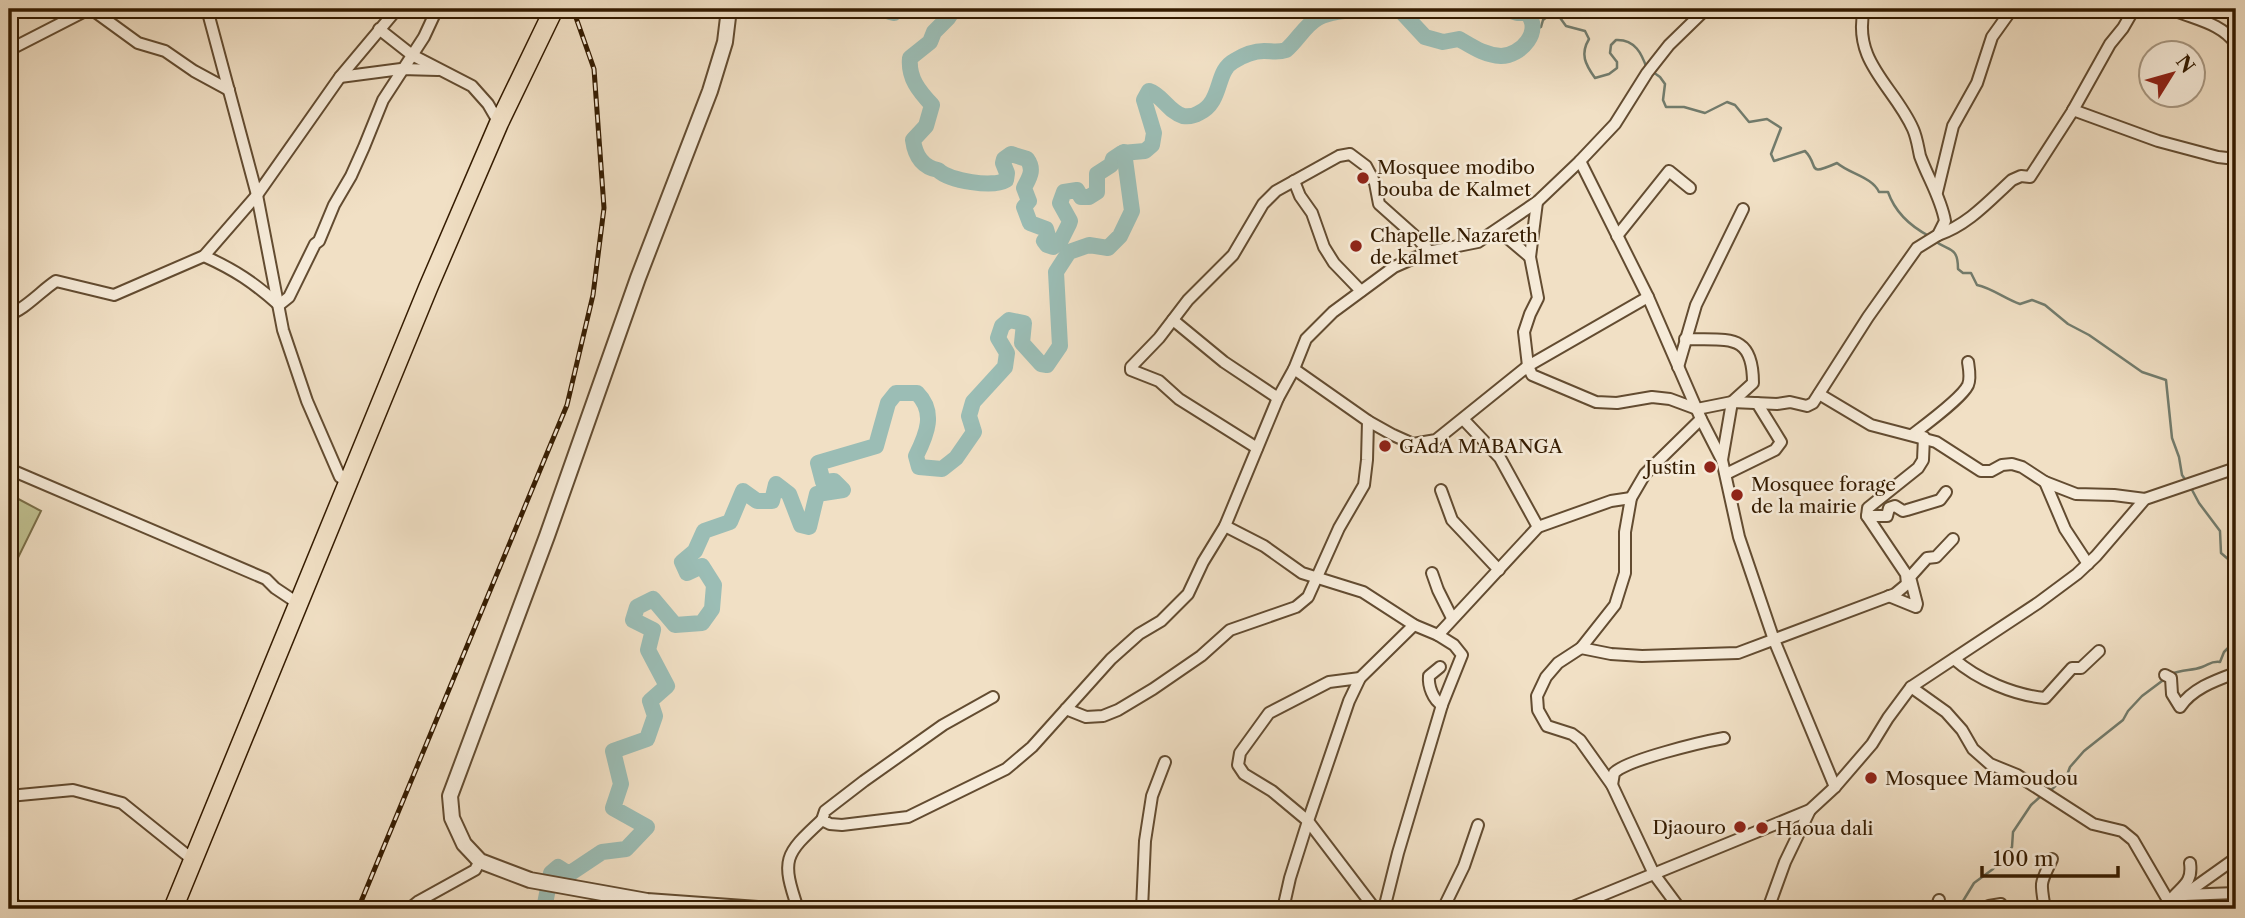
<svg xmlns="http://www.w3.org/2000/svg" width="2245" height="918" font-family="'Libre Caslon Text',serif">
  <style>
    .green { fill: #c0c191; stroke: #7a6e48; stroke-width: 2 }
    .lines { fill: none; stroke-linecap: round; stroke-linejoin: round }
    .stream { stroke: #727c6d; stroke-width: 2.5 }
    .river { stroke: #9bbdb5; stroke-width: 16 }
    .minor-casing { stroke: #634c31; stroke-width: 14 }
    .tertiary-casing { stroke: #634c31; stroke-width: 18 }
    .primary-casing { stroke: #341b00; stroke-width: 21 }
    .minor { stroke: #f6ebd9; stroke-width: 10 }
    .tertiary { stroke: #f6ebd9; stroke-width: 14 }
    .primary { stroke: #f1e0c5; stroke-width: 18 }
    .rail-casing { stroke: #341b00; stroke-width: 5 }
    .rail { stroke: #f6ebd9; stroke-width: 2.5; stroke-dasharray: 8; stroke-linecap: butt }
    .poi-dot { fill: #8f2418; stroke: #f6ebd9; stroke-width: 2.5 }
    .labels { text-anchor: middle; stroke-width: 5; stroke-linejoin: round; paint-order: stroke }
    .poi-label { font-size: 19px; fill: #341b00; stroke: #f6ebd9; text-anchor: start }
  </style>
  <rect width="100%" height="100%" fill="#f1e0c5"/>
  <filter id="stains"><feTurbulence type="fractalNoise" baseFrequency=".00286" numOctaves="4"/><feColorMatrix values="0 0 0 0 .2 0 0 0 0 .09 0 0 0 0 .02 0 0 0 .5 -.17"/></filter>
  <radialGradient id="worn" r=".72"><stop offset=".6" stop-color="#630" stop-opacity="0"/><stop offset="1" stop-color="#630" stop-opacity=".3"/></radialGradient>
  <!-- green -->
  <path class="green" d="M9 494 41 511 9 576Z"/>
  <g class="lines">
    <!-- stream -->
    <g class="stream">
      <path d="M1533 31 1541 27 1543 20 1552 13 1558 15 1566 26 1585 31 1589 39C1580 54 1585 64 1595 78L1609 74 1617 68V62L1610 53 1611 45 1616 40C1635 39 1642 54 1647 69"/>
      <path d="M1653 72 1660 77 1665 84 1663 100 1666 107H1684L1705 113 1727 102 1735 105 1749 122 1767 119 1781 128 1771 154 1774 161 1805 151C1820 166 1805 177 1837 163 1850 174 1872 177 1879 192H1888C1895 212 1910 226 1929 236"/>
      <path d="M1934 240C1948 252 1958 245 1958 269L1963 273H1971L1977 285C1992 288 2005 299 2020 304L2032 300 2045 305 2068 324 2089 335 2142 372 2166 380 2172 438 2179 457 2182 475 2187 482"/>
      <path d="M2191 488 2199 503 2220 531 2221 553 2235 565 2234 587 2236 590"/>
      <path d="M2171 674C2183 669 2192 671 2202 667 2210 664 2211 661 2220 662L2224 652 2236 640"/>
      <path d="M2050 791 2067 775 2070 767 2084 751 2123 720 2128 711 2142 696 2166 678"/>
      <path d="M1955 909 1963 901 1974 883 1993 869 2012 847 2013 832 2031 805 2041 796"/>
    </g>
    <!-- river -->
    <g class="river">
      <path d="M888 9 890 12 894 13 898 9"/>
      <path d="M954 9 948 18 934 32 930 42 910 58C908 78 919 91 932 105L926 126 913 140C915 155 922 167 938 170 950 181 993 188 1006 180L1007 173 1003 163 1004 159 1011 154 1027 159C1035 170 1029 178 1024 188L1029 201 1024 207 1030 223 1046 229 1048 236 1044 241 1047 245 1053 247 1060 242 1069 224 1070 221 1060 203 1064 192 1077 190 1081 197H1089L1097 192V174L1111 165 1113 159 1122 153 1145 151 1152 145 1154 133 1144 100 1149 91C1162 95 1169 112 1183 116 1189 117 1194 116 1199 113 1223 102 1215 71 1234 61 1242 56 1254 51 1264 51 1272 51 1278 53 1286 50 1297 41 1305 25 1318 18 1334 9 1357 11 1375 9"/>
      <path d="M1399 9 1425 37 1443 42 1459 39C1473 47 1484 55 1501 56 1521 56 1543 31 1527 13H1517L1505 9"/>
      <path d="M544 909 551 873 558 867 569 874 602 852 626 849 647 827 613 808 621 784 613 751 647 739 655 716 650 701 667 686 648 650 653 630 633 620 637 607 653 599 675 625 702 623 712 609 714 585 702 566 687 573 682 562 695 551 704 531 730 522 743 491 757 501H772L776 484 789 494 801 525 809 527 817 494 843 490 834 481 823 482 818 463 876 446 888 403 896 393H917C936 412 927 434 916 456L919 467 942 469 956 458 974 432 969 416 973 402 1005 367 1007 353 998 338 1002 326 1009 320 1024 323 1022 343 1041 364 1047 365 1060 346 1056 272 1069 252 1089 245 1108 248 1120 236 1132 211 1124 152"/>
    </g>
    <defs>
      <g id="minor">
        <path d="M207 9 257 195 283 330 307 401 340 477"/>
        <path d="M85 11H94L138 43 165 51 194 71 229 90"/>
        <path d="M2176 11C2198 20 2222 24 2236 44"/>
        <path d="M379 29 412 55 472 86 488 104 499 123"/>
        <path d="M9 50 89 9"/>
        <path d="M340 77 401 69 438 70"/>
        <path d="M2073 110 2158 141 2218 157 2236 159"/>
        <path d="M1580 161 1648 297 1701 419 1722 460 1739 537 1774 640 1835 787"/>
        <path d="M1294 181 1300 196 1312 213 1324 247 1334 263 1361 291"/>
        <path d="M1937 192 1953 126 1977 83 1992 37 2012 9"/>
        <path d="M1537 202 1530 257 1538 298 1530 314 1524 332 1528 366 1532 375 1596 402 1617 403 1652 397 1670 399 1697 409 1732 402 1777 404 1790 402 1807 406 1813 403 1868 317 1917 248 1938 235 1945 221C1941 198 1928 178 1920 156 1918 147 1917 138 1913 129 1894 86 1852 62 1864 9"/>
        <path d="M1498 230 1530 257"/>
        <path d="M1938 235C1968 225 1989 201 2012 180L2021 176 2030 177 2072 112 2110 44 2123 28 2134 9"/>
        <path d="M1617 236 1669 171 1690 188"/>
        <path d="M204 256C235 270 253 282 279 305L289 297 315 244 319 241 334 205 351 176 364 147 383 100 424 37 437 9"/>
        <path d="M9 314C22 312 42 290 56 281L114 295 204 256 257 195 340 77 397 9"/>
        <path d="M1173 320 1224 362 1278 398"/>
        <path d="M1685 339C1727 341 1753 331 1753 383L1732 402 1722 460"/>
        <path d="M1678 367 1696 305 1743 209"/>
        <path d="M1294 369 1368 421 1393 435 1413 444 1436 440 1528 366 1648 297"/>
        <path d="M1819 394 1871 425 1936 442 1981 471H1991L2002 465 2012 464 2022 467 2045 482 2076 494 2114 495 2145 499"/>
        <path d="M1463 419 1500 458 1538 527"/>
        <path d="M1912 435C1925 425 1962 398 1968 385 1971 378 1969 369 1968 362"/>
        <path d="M1257 448 1179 399 1159 381 1131 370V367L1159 338 1188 300 1233 255 1263 204 1276 191 1339 156 1350 154 1366 166 1375 183 1379 204 1416 237 1429 251"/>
        <path d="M9 469 266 579 275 588 299 604"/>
        <path d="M1726 474 1775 450 1781 442 1757 403"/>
        <path d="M2045 482 2065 529 2088 564"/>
        <path d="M1441 490 1452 520 1499 570"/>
        <path d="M1867 516H1887L1889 508 1895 506 1903 511 1907 510 1940 500 1946 492"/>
        <path d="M1225 526 1264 546 1302 573 1363 592 1414 625 1438 635 1454 645 1462 655 1442 705 1398 853 1384 909"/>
        <path d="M1432 573 1438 590 1452 618"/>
        <path d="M1889 596 1916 607 1917 604 1910 577 1927 558 1936 557 1953 539"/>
        <path d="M1438 635 1538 527 1611 501 1631 498"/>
        <path d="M1581 648 1611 654 1642 656 1738 653 1895 594 1907 584 1906 574 1867 516 1868 508 1918 468 1923 460 1924 437"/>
        <path d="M1954 659C1978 680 2014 695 2045 698L2072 668H2081L2099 651"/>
        <path d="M1440 667 1429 676C1428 686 1433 700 1442 705"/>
        <path d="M2165 675 2171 678 2172 694 2180 707C2192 689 2214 681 2233 674"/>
        <path d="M1360 678 1329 682 1269 713 1240 753 1238 765 1244 774 1272 791 1308 821 1375 909"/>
        <path d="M1911 687 1946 712 1962 730 1973 749 1990 764 2017 775 2093 824 2122 831 2133 840 2169 902C2181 886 2193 884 2190 863"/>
        <path d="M993 697 943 725 864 781 825 811 822 820 830 824 842 825 908 817 1006 769 1032 747 1111 659 1139 634 1161 621 1188 594 1203 562 1225 526 1278 398 1294 369 1306 339 1333 312 1394 267 1428 252 1478 242 1537 202 1580 161 1615 124 1647 73 1669 45 1706 9"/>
        <path d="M1066 709 1086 717 1103 716 1118 710 1153 689 1201 656 1230 630 1296 607 1308 597 1339 528 1364 485 1367 460 1368 421"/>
        <path d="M2235 745 2236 750"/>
        <path d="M1612 785 1614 773C1626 760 1702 742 1724 738"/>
        <path d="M9 796 73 790 122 803 193 860"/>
        <path d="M2184 895 2236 858"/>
        <path d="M9 902 22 909"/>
        <path d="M409 909 419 901 475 870 480 861"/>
        <path d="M798 909C781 859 784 855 822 820"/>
        <path d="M1142 909 1145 841 1152 796 1165 762"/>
        <path d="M1283 909 1290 878 1308 821 1349 701 1360 678 1414 625"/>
        <path d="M1443 909 1464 866 1478 825"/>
        <path d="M1568 909 1810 810 1835 787 1872 744 1888 718 1911 687 2038 603 2077 574 2096 556 2145 499 2236 468"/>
        <path d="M1680 909 1654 874 1612 785 1580 740 1572 734 1547 726 1538 710 1537 696 1546 677 1558 663 1581 648 1615 605 1625 573V532L1631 498 1645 474 1701 419"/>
        <path d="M1768 909 1785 862 1810 810"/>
        <path d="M1936 909 1939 900"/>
        <path d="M1989 909V906L2001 904"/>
        <path d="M2045 909C2040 880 2040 885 2052 859"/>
        <path d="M2158 909 2184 895 2236 893"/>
      </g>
      <path id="tertiary" d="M729 9 725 42 710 91 638 278 547 536 450 796 452 818 464 844 480 861 530 880 647 901 758 909"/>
      <path id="primary" d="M173 909 428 288 499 123 554 9"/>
    </defs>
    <!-- minor casing -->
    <use href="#minor" class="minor-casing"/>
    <!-- tertiary casing -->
    <use href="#tertiary" class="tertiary-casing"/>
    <!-- primary casing -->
    <use href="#primary" class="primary-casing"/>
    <!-- minor -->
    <use href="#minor" class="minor"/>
    <!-- tertiary -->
    <use href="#tertiary" class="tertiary"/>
    <!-- primary -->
    <use href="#primary" class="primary"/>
    <defs>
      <path id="rail" d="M358 909 567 405 593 295 604 208 594 69 573 9"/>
    </defs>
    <!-- rail casing -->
    <use href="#rail" class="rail-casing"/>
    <!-- rail -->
    <use href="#rail" class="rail"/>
  </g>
  <!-- markers -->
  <g class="poi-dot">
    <circle cx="1363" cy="178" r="7"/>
    <circle cx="1356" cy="246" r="7"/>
    <circle cx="1385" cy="446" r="7"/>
    <circle cx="1710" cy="467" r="7"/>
    <circle cx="1737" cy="495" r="7"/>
    <circle cx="1871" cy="778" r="7"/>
    <circle cx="1740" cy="827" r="7"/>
    <circle cx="1762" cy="828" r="7"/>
  </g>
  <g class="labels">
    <!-- poi labels -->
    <g class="poi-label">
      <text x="1377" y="174">Mosquee modibo<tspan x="1377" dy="22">bouba de Kalmet</tspan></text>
      <text x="1370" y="242">Chapelle Nazareth<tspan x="1370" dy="22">de kalmet</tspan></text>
      <text x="1399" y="453">GAdA MABANGA</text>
      <text x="1696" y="474" text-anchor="end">Justin</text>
      <text x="1751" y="491">Mosquee forage<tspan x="1751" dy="22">de la mairie</tspan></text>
      <text x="1885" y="785">Mosquee Mamoudou</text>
      <text x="1726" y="834" text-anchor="end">Djaouro</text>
      <text x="1776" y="835">Haoua dali</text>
    </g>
  </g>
  <!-- margin -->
  <rect width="2245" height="918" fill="none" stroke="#f1e0c5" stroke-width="35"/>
  <rect x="10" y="10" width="2224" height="897" fill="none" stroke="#341b00" stroke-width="3.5"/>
  <rect x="18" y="18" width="2210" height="883" fill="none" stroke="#341b00" stroke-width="2"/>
  <!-- north arrow -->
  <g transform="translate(2172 74) rotate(53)"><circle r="33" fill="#f6ebd9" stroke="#a89882" stroke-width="2"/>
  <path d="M0-5L12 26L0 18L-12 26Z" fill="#8f2418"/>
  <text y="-10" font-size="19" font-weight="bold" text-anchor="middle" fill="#341b00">N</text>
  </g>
  <!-- scale -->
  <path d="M1982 866v10h136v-10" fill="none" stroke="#341b00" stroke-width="3.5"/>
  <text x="1993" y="866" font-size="21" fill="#341b00" stroke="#f6ebd9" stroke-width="5" paint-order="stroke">100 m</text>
  <rect width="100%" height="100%" filter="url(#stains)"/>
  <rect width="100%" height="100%" fill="url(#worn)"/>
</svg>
